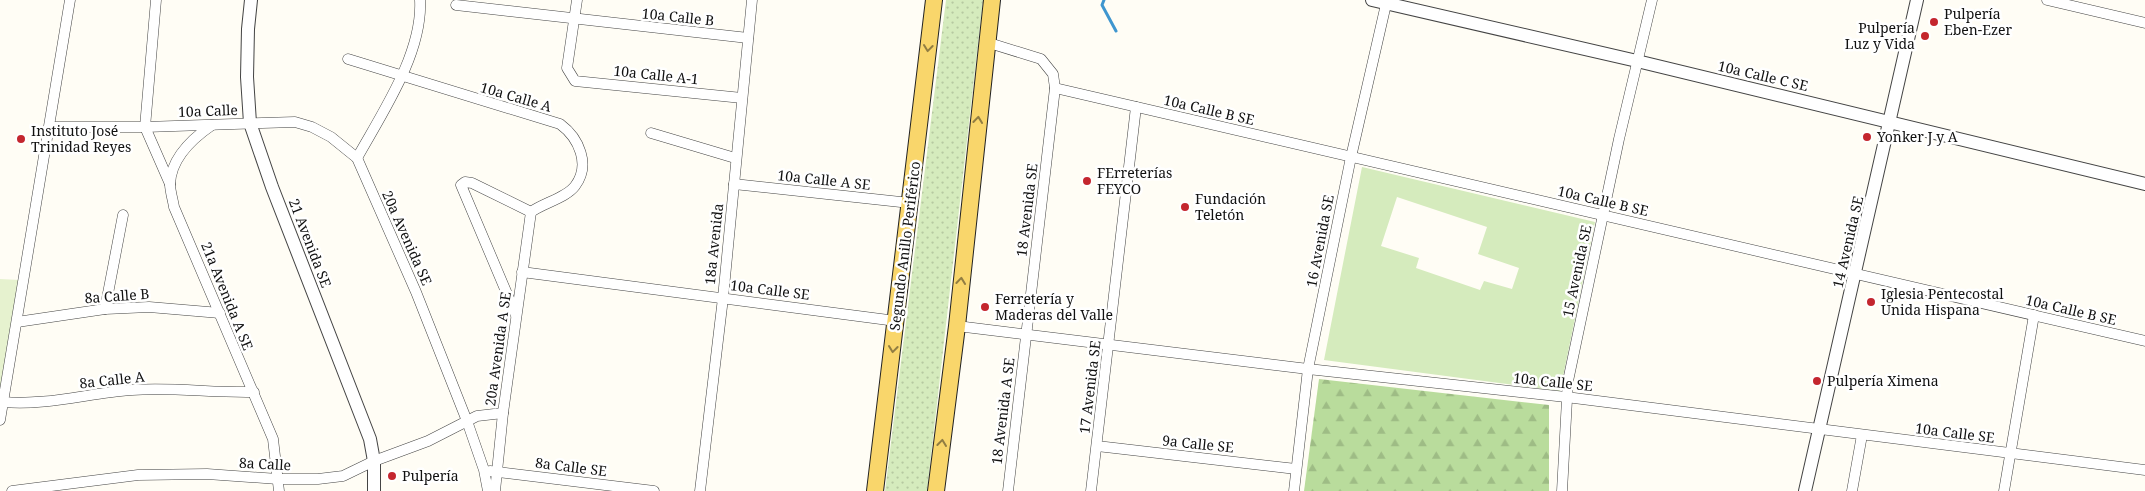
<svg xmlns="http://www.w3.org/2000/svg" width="2145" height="491" font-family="'Noto Serif',serif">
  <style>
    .grass { fill: #d5ebbd; fill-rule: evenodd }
    .forest { fill: url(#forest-firs) }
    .park { fill: url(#park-dots) }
    .pitch { fill: #e6f2cf }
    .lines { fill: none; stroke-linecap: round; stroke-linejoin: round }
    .stream { stroke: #3f96cf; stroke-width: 3 }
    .minor-casing { stroke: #444; stroke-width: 11 }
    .tertiary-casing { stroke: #444; stroke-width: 14 }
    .primary-casing { stroke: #222; stroke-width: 18 }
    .minor { stroke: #fff; stroke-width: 10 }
    .tertiary { stroke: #fff; stroke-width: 12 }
    .primary { stroke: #f9d66b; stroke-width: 16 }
    .oneway { stroke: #917d42 }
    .poi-dot { fill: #c4262e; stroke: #fff; stroke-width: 2 }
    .labels { text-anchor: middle; stroke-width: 5; stroke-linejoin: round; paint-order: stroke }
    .poi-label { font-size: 14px; fill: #111; stroke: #fff; text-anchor: start }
    .street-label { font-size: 14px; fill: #111; stroke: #fff }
  </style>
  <defs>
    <pattern id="forest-firs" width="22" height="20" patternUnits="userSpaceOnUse" patternTransform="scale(1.25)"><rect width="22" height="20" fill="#b9dc9c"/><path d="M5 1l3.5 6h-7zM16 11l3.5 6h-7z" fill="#9ebc85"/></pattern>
    <pattern id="park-dots" width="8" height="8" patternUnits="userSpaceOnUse" patternTransform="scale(1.25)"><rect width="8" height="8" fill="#d5ebbd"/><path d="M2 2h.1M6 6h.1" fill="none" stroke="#b6c8a1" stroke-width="1.8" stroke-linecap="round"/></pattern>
  </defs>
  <rect width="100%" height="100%" fill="#fffdf5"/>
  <!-- grass -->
  <path class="grass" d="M1362 167 1595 222 1560 391 1324 360ZM1397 197 1487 227 1478 254 1519 268 1512 289 1484 281 1480 290 1416 268 1419 258 1381 246Z"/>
  <!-- forest -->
  <path class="forest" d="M1319 379 1549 405V491H1304Z"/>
  <!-- park -->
  <path class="park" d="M946 0H983L927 491H885Z"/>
  <!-- pitch -->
  <path class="pitch" d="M0 279 20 280 0 390Z"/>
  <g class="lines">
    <!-- stream -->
    <path class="stream" d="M1104 0 1102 5 1116 31"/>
    <defs>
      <g id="minor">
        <path d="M156 0 145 127 170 184"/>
        <path d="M577 0 567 68 575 81 742 98"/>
        <path d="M2047 0 2145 23"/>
        <path d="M456 5 748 38"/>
        <path d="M986 42 1041 59 1053 74 1055 88 1008 491"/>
        <path d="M348 59 560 124C579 138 591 165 575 186 566 198 543 203 531 212"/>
        <path d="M1055 88 2145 341"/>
        <path d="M212 125C193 138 171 158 170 184 170 191 173 200 174 207L273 439 279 491"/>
        <path d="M51 127H145L295 122 312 127 331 137 357 158 416 292 467 421 484 470 488 491"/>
        <path d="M651 133 735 158"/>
        <path d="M357 158C382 113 423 53 420 0"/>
        <path d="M734 184 910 203"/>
        <path d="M522 272 896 321"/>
        <path d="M105 309 123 215"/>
        <path d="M516 315 461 185 465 182 472 183 531 212"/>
        <path d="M17 322 105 309 149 307 220 313"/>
        <path d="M957 326 1308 369 1566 397 2145 470"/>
        <path d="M3 402C46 406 89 393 132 390 172 387 213 393 254 392"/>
        <path d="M0 420 70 0"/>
        <path d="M1097 446 1296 469"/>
        <path d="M490 471 654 491"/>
        <path d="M12 491 138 475 207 474 278 479H318L343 476 374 461 428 441 477 416 503 413"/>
        <path d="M495 491 503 413 531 212"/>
        <path d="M700 491 723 298 752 0"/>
        <path d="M1091 491 1136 107"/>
        <path d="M1294 491 1308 369 1351 157 1387 0"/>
        <path d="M1562 491 1568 381 1619 139 1652 0"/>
        <path d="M1852 491 1862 435"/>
        <path d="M2004 491 2034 315"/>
      </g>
      <g id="tertiary">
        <path d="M251 0 248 29 247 77 250 123 272 187 370 439 374 461V491"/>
        <path d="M1372 0 1637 61 2145 184"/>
        <path d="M1805 491 1917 0"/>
      </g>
      <g id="primary">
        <path d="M875 491 934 0"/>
        <path d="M936 491 957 326 992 0"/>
      </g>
    </defs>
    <!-- minor casing -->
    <use href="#minor" class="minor-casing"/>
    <!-- tertiary casing -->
    <use href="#tertiary" class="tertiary-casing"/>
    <!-- primary casing -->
    <use href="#primary" class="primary-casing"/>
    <!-- minor -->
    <use href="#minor" class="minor"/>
    <!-- tertiary -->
    <use href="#tertiary" class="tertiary"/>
    <!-- primary -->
    <use href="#primary" class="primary"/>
  </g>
  <!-- one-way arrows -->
  <defs><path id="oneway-chevron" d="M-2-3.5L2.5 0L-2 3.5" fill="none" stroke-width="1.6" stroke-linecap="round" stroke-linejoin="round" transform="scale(1.25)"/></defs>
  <g class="oneway">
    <use href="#oneway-chevron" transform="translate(928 48) rotate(97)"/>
    <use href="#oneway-chevron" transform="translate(978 120) rotate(-84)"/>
    <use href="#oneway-chevron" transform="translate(961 281) rotate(-84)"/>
    <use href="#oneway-chevron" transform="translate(893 349) rotate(97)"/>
    <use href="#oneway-chevron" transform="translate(942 443) rotate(-83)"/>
  </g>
  <!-- markers -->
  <g class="poi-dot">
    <circle cx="1934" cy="22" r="5"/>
    <circle cx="1925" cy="36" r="5"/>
    <circle cx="1867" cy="137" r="5"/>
    <circle cx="21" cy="139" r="5"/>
    <circle cx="1087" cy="181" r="5"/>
    <circle cx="1185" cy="207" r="5"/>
    <circle cx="1871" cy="302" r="5"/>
    <circle cx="985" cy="307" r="5"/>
    <circle cx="1817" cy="381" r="5"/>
    <circle cx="392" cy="476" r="5"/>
  </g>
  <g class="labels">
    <!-- poi labels -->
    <g class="poi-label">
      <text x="1944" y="19">Pulpería<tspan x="1944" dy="16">Eben-Ezer</tspan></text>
      <text x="1915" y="33" text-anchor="end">Pulpería<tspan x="1915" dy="16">Luz y Vida</tspan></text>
      <text x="31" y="136">Instituto José<tspan x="31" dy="16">Trinidad Reyes</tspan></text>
      <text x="1877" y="142">Yonker J y A</text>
      <text x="1097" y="178">FErreterías<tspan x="1097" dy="16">FEYCO</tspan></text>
      <text x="1195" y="204">Fundación<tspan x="1195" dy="16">Teletón</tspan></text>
      <text x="1881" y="299">Iglesia Pentecostal<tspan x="1881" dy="16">Unida Hispana</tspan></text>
      <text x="995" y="304">Ferretería y<tspan x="995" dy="16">Maderas del Valle</tspan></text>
      <text x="1827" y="386">Pulpería Ximena</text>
      <text x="402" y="481">Pulpería</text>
    </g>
    <!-- street labels -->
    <g class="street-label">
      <text transform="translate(678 17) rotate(6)" y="5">10a Calle B</text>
      <text transform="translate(656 75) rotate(6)" y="5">10a Calle A-1</text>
      <text transform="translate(1763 76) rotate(13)" y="5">10a Calle C SE</text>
      <text transform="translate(516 97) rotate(16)" y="5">10a Calle A</text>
      <text transform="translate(1209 110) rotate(13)" y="5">10a Calle B SE</text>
      <text transform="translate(208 111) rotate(-2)" y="5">10a Calle</text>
      <text transform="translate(824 180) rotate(6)" y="5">10a Calle A SE</text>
      <text transform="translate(1603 201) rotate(13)" y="5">10a Calle B SE</text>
      <text transform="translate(1027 210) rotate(-83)" y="5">18 Avenida SE</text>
      <text transform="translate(407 238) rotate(66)" y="5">20a Avenida SE</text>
      <text transform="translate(1320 241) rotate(-79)" y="5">16 Avenida SE</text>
      <text transform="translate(1848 242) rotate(-77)" y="5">14 Avenida SE</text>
      <text transform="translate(310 243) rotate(69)" y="5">21 Avenida SE</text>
      <text transform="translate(714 244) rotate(-84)" y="5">18a Avenida</text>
      <text transform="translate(905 246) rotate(-83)" y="5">Segundo Anillo Periférico</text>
      <text transform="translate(1577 271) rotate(-78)" y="5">15 Avenida SE</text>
      <text transform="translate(770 290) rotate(7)" y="5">10a Calle SE</text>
      <text transform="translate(117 296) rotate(-4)" y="5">8a Calle B</text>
      <text transform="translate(227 296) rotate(68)" y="5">21a Avenida A SE</text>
      <text transform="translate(2071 310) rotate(13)" y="5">10a Calle B SE</text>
      <text transform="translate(498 349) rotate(-82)" y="5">20a Avenida A SE</text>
      <text transform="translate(112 380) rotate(-6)" y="5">8a Calle A</text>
      <text transform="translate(1553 382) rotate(6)" y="5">10a Calle SE</text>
      <text transform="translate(1090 387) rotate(-83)" y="5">17 Avenida SE</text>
      <text transform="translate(1003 411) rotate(-83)" y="5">18 Avenida A SE</text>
      <text transform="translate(1955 433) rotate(7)" y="5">10a Calle SE</text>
      <text transform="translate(1198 444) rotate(6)" y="5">9a Calle SE</text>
      <text transform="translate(265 464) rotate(3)" y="5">8a Calle</text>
      <text transform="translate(571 467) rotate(7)" y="5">8a Calle SE</text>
    </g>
  </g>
</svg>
